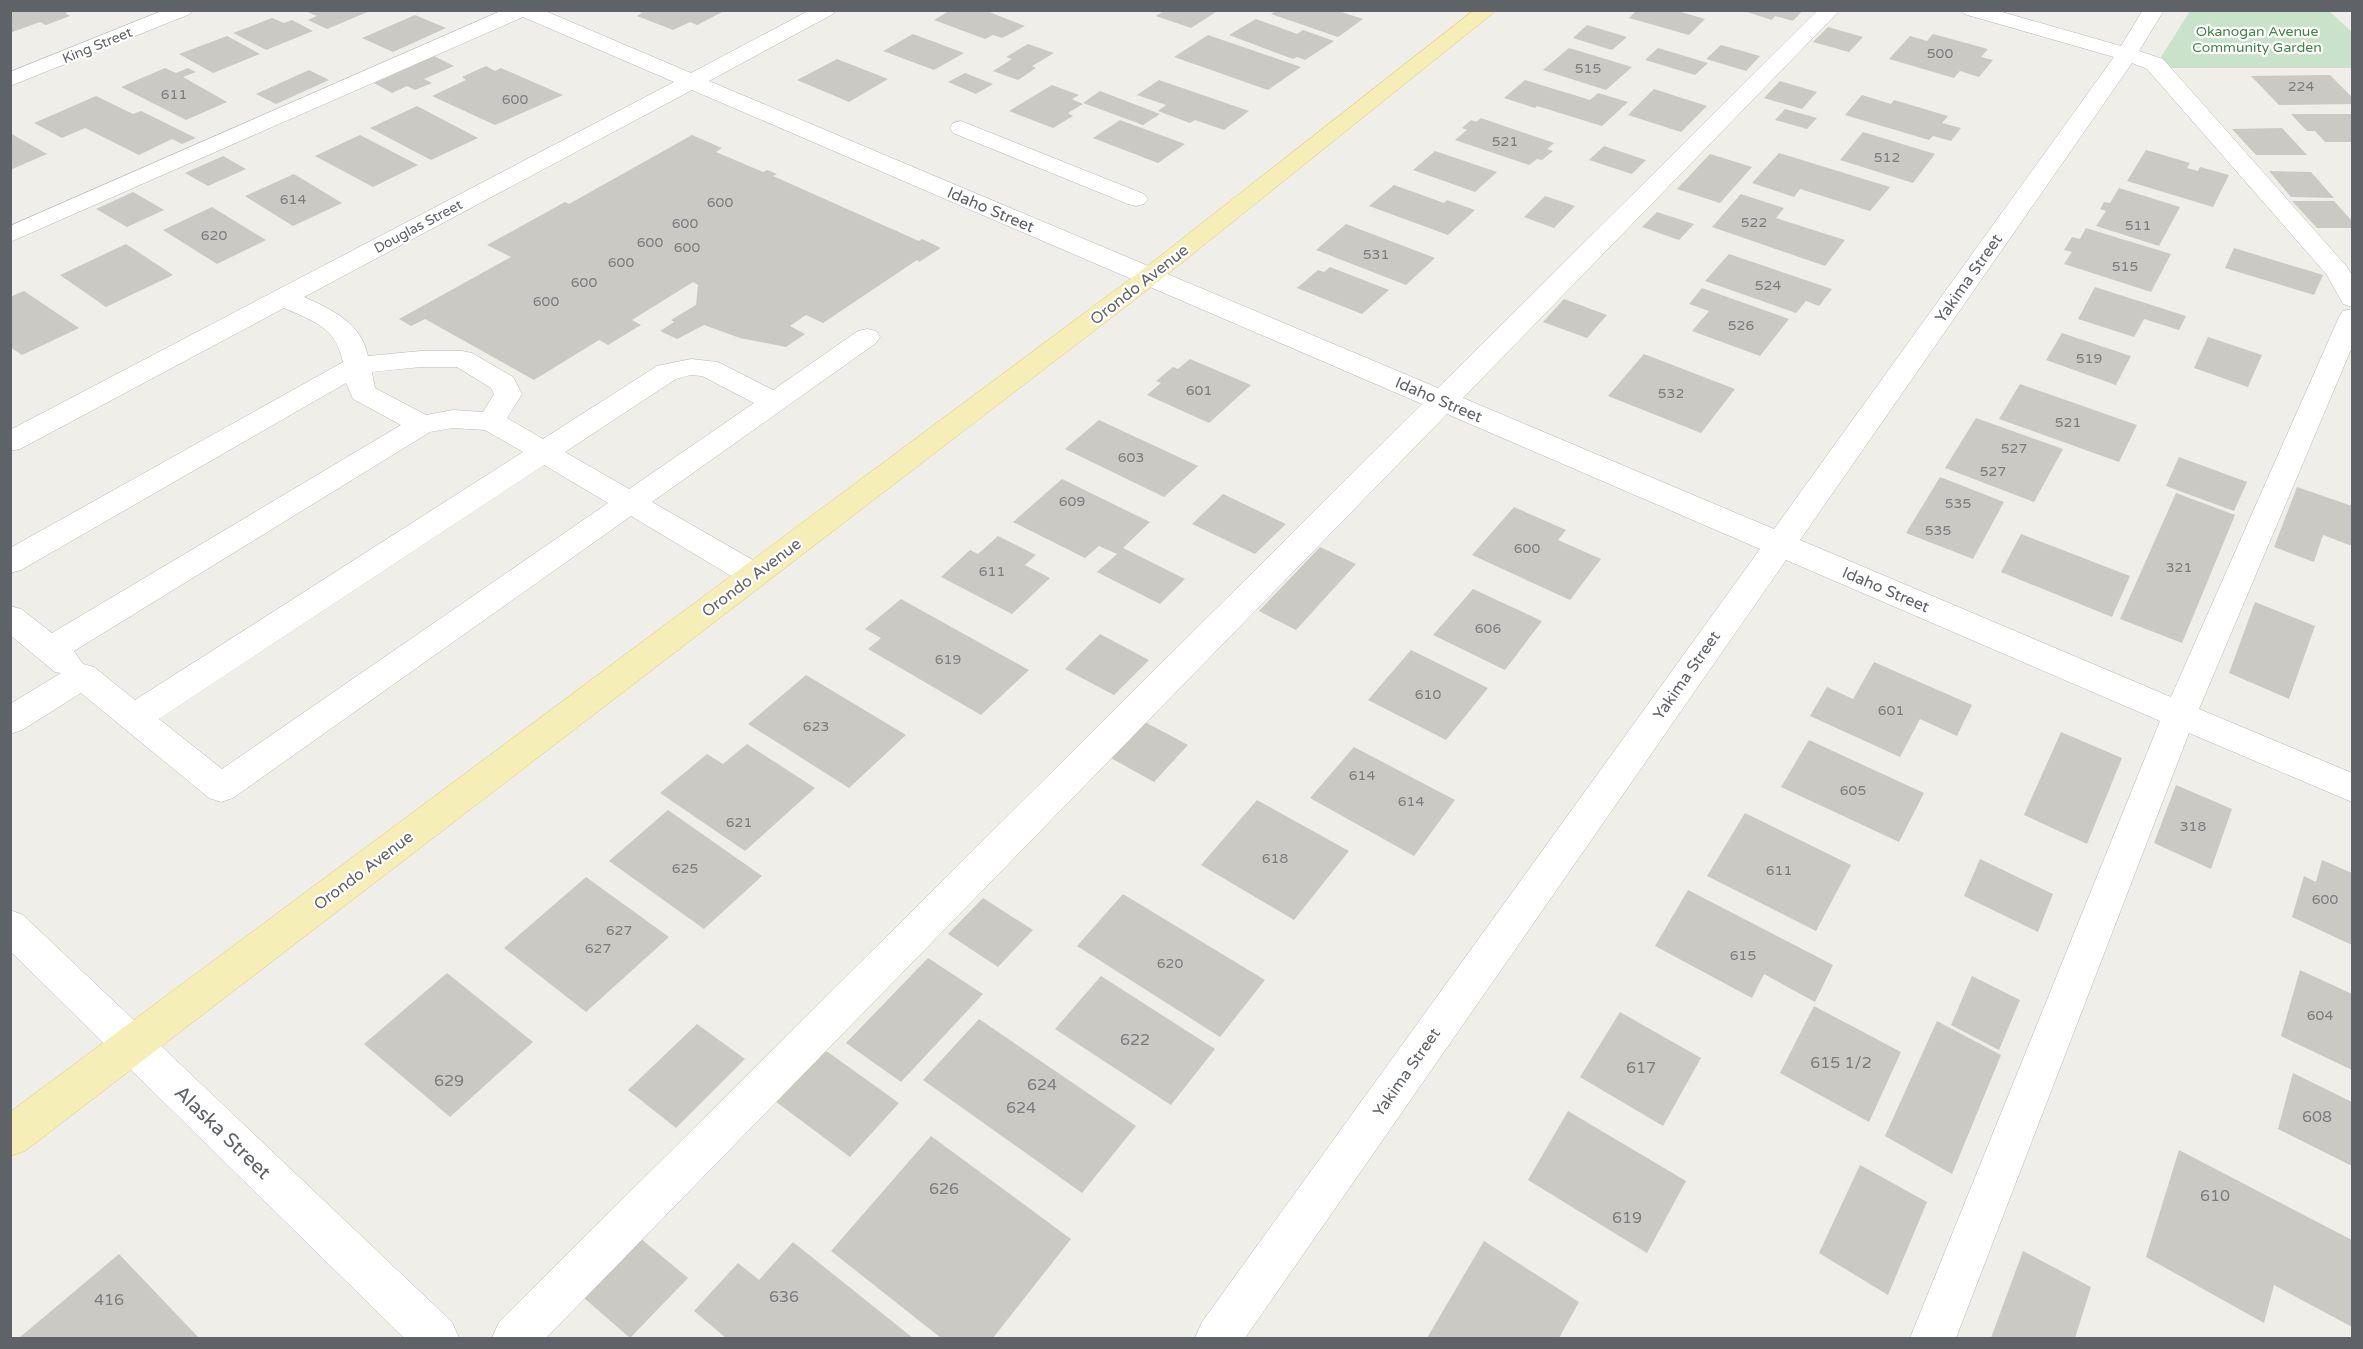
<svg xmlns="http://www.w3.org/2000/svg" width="2363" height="1349" font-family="'Varela Round',sans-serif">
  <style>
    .green { fill: #c8e3ca }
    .building { fill: #cbc9c4 }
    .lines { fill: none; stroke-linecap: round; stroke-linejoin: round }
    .minor-casing { stroke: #b5b7bb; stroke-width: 1 }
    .major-casing { stroke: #e0c870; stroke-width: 1 }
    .minor { fill: #fff; fill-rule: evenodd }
    .major { fill: #f5efb7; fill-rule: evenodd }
    .labels { text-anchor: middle; stroke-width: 4.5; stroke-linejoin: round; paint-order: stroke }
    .far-park-label { font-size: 14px; fill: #428349; stroke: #fff }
    .far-street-label { font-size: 14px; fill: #5f6266; stroke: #fff }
    .number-label { font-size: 14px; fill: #7a7c7e }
    .street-label { font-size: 16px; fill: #5f6266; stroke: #fff }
    .near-number-label { font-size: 16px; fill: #7a7c7e }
    .near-street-label { font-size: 20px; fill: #5f6266; stroke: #fff }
  </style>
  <rect width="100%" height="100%" fill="#efeee8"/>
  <!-- green -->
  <path class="green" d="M2190 11H2329L2352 32V68H2171L2161 57Z"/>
  <!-- building -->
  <g class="building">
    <path d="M10 10H71V11L65 13 70 16 46 25 40 22 10 33Z"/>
    <path d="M635 10H726L697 25 690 22 673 30 637 16 642 13Z"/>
    <path d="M951 10H984L1025 26 1002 38 993 35 985 39 934 20Z"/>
    <path d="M1165 10H1219L1191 28 1156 16Z"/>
    <path d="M1277 10H1335L1363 19 1338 37 1271 14Z"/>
    <path d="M1637 10H1674L1705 19 1689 35 1629 18Z"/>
    <path d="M1741 10H1803L1793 21 1775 16 1772 20Z"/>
    <path d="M305 11H370L327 29 308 20 317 16Z"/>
    <path d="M415 15 446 28 393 52 362 38Z"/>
    <path d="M272 18 284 23 292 20 313 31 266 50 233 33Z"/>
    <path d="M1256 19 1297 34 1303 30 1334 41 1305 60 1297 57 1293 59 1229 35Z"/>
    <path d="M1587 25 1627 37 1612 50 1573 38Z"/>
    <path d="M1828 27 1863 37 1849 52 1813 42Z"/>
    <path d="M913 34 964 53 934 70 883 51Z"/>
    <path d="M1933 34 1988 49 1981 57 1993 60 1979 77 1960 71 1954 78 1889 59 1910 36 1927 41Z"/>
    <path d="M1208 35 1301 67 1268 90 1174 57Z"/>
    <path d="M227 36 260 54 213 73 179 54Z"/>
    <path d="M1028 44 1054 53 1032 66 1036 68 1018 80 993 71 1012 59 1006 57Z"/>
    <path d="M1721 45 1760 56 1746 71 1706 59Z"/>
    <path d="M1569 48 1632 67 1606 90 1543 70Z"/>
    <path d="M1658 48 1708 63 1695 75 1645 60Z"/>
    <path d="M434 56 454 66 424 79 432 83 415 90 407 86 392 93 374 83Z"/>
    <path d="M837 59 888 79 849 102 797 80Z"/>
    <path d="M486 66 495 71 501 68 563 95 495 125 432 96 466 80 462 77Z"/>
    <path d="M165 68 176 73 188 68 196 72 183 77 227 102 186 120 121 87Z"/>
    <path d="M309 70 329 80 276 104 256 94Z"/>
    <path d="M965 73 993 84 976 94 948 82Z"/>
    <path d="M2330 75 2352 97V104L2279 105 2251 76Z"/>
    <path d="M1159 80 1249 111 1224 130 1195 120 1190 123 1158 111 1166 105 1137 95Z"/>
    <path d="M1525 80 1590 100 1598 93 1628 102 1602 126 1537 106 1535 108 1504 98Z"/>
    <path d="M1780 81 1817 92 1802 109 1764 98Z"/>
    <path d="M1052 85 1079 95 1072 99 1083 104 1068 113 1073 116 1053 128 1009 111Z"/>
    <path d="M1654 89 1707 106 1681 132 1628 115Z"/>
    <path d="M1100 91 1160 114 1143 125 1083 103Z"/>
    <path d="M1862 95 1891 104 1894 100 1948 116 1942 123 1961 128 1951 141 1933 136 1929 140 1845 115Z"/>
    <path d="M96 96 133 114 141 111 196 138 182 144 172 139 139 155 85 128 62 138 34 123Z"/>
    <path d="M417 106 478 138 431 160 370 128Z"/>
    <path d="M1785 109 1817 118 1807 129 1775 120Z"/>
    <path d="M2291 114H2352V142H2325L2315 131H2307Z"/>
    <path d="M1481 118 1554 143 1547 149 1553 151 1542 160 1537 159 1529 165 1455 140 1467 130 1462 128 1471 120 1476 122Z"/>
    <path d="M1120 120 1185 144 1158 163 1093 138Z"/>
    <path d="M2282 128 2307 155H2256L2232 129Z"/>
    <path d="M1863 132 1935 154 1913 183 1840 160Z"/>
    <path d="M10 133 47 154 10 170Z"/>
    <path d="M360 135 418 165 373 187 315 156Z"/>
    <path d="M692 135 722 148 716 152 763 172 767 170 777 174 773 176 919 241 922 239 941 248 919 262 917 260 823 323 806 315 790 326 805 334 786 347 740 338 704 325 677 339 660 331 674 322 671 320 696 305 698 285 693 282 632 320 641 325 608 345 599 340 534 380 425 319 411 326 399 319 511 257 487 245 565 202 569 204Z"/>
    <path d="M1604 146 1646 160 1632 174 1589 160Z"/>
    <path d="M2146 150 2190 163 2187 168 2198 171 2200 167 2229 175 2213 207 2127 181Z"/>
    <path d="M1435 151 1497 172 1475 192 1413 170Z"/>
    <path d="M1779 153 1890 187 1870 211 1800 189 1794 197 1752 183Z"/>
    <path d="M1710 154 1752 167 1720 203 1677 189Z"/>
    <path d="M223 156 246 169 208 186 185 173Z"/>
    <path d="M2269 171 2311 172 2334 198 2291 197Z"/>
    <path d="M294 174 342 203 293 226 245 196Z"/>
    <path d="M1394 185 1444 203 1447 200 1475 210 1448 235 1369 206Z"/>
    <path d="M2119 188 2180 207 2159 246 2096 226 2106 211 2100 209 2104 202 2110 203Z"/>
    <path d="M133 192 164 210 127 227 96 209Z"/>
    <path d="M1741 194 1784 208 1776 218 1845 240 1825 266 1712 227Z"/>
    <path d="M1545 196 1575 206 1554 228 1524 217Z"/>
    <path d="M2292 201H2334L2352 221V228H2317Z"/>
    <path d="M212 207 266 240 217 264 163 230Z"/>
    <path d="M1657 212 1694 224 1679 240 1642 227Z"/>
    <path d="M1346 224 1435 258 1406 285 1316 250Z"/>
    <path d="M2086 228 2171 254 2151 292 2064 264 2072 252 2064 250 2072 237 2080 239Z"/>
    <path d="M126 244 173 275 106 307 60 275Z"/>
    <path d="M2234 248 2323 275 2314 295 2225 268Z"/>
    <path d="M1729 254 1832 289 1819 306 1806 301 1796 313 1705 281Z"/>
    <path d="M1330 267 1389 290 1362 314 1297 288 1318 270 1324 272Z"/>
    <path d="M2095 287 2186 316 2179 330 2144 319 2134 337 2078 319Z"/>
    <path d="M1702 288 1789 319 1760 356 1692 331 1709 311 1689 304Z"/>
    <path d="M24 291 79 328 22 355 10 347V297Z"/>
    <path d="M1564 299 1607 315 1587 338 1543 322Z"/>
    <path d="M2062 333 2131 356 2116 385 2046 360Z"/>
    <path d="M2208 337 2262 355 2248 387 2194 368Z"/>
    <path d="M1644 354 1735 389 1701 433 1608 396Z"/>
    <path d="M1190 359 1251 385 1209 423 1147 395 1161 383 1156 381 1173 367 1178 369Z"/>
    <path d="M2020 384 2137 425 2119 462 1999 419Z"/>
    <path d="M1976 418 2063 449 2034 502 1945 468Z"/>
    <path d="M1099 420 1198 466 1164 497 1065 449Z"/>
    <path d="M2179 457 2247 482 2234 511 2166 486Z"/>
    <path d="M1940 477 2004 502 1973 559 1906 533Z"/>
    <path d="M1062 479 1150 522 1123 548 1185 579 1160 604 1097 572 1117 554 1099 546 1085 558 1013 522Z"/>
    <path d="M2297 487 2352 506V546L2323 535 2314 562 2274 547Z"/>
    <path d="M2176 493 2235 515 2182 643 2120 619Z"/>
    <path d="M1223 494 1286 524 1255 554 1192 524Z"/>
    <path d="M1514 507 1566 530 1558 540 1601 559 1570 600 1472 555Z"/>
    <path d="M2021 534 2130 576 2112 617 2001 572Z"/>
    <path d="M998 536 1036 555 1025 565 1050 578 1012 614 941 577 970 550 978 554Z"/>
    <path d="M1320 547 1356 564 1296 630 1259 611Z"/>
    <path d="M1473 589 1542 621 1505 670 1433 635Z"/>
    <path d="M901 599 1029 670 981 715 868 649 881 638 865 629Z"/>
    <path d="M2255 602 2315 626 2289 699 2229 673Z"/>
    <path d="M1100 634 1149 660 1114 695 1065 669Z"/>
    <path d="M1411 650 1488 688 1446 740 1368 700Z"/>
    <path d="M1874 662 1972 705 1957 736 1920 719 1900 757 1810 716 1827 687 1853 699Z"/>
    <path d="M806 675 906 735 849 788 748 724Z"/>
    <path d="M1143 721 1188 745 1154 782 1109 757Z"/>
    <path d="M2061 732 2122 758 2087 844 2024 815Z"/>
    <path d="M1809 740 1924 793 1899 842 1781 787Z"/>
    <path d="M747 744 815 788 745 851 660 793 707 754 723 764Z"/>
    <path d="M1354 747 1455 800 1414 856 1310 798Z"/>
    <path d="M2176 785 2232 809 2211 869 2154 843Z"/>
    <path d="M1257 800 1349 851 1294 920 1201 865Z"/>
    <path d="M668 810 762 876 704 929 609 861Z"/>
    <path d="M1745 813 1851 865 1816 931 1707 876Z"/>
    <path d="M1980 859 2053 894 2038 932 1964 896Z"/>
    <path d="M2322 860 2352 873V945L2292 917 2304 876 2316 882Z"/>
    <path d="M586 877 669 937 586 1012 504 948Z"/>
    <path d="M1688 890 1833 965 1815 1002 1764 974 1752 998 1655 946Z"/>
    <path d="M1123 894 1265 980 1220 1037 1077 946Z"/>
    <path d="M983 898 1033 930 998 967 948 934Z"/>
    <path d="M928 958 983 994 901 1082 846 1043Z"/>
    <path d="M2300 970 2352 994V1070L2281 1036Z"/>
    <path d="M447 973 533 1042 450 1117 364 1044Z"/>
    <path d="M1101 976 1215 1049 1171 1105 1055 1029Z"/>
    <path d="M1972 976 2020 1000 1999 1050 1951 1025Z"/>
    <path d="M1814 1006 1901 1052 1869 1122 1780 1073Z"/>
    <path d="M1620 1012 1701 1058 1663 1126 1580 1077Z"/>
    <path d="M979 1019 1136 1126 1082 1193 923 1080Z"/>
    <path d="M1937 1021 2001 1055 1952 1174 1885 1136Z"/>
    <path d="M697 1024 745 1059 676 1128 628 1090Z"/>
    <path d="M825 1050 899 1103 850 1157 775 1101Z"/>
    <path d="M2293 1073 2352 1102V1166L2278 1129Z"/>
    <path d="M1568 1111 1686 1181 1647 1253 1528 1180Z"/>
    <path d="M931 1136 1071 1239 993 1338H941L831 1251Z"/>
    <path d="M2179 1150 2352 1240V1327L2274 1285 2264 1323 2146 1257Z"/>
    <path d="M1860 1165 1927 1202 1888 1295 1819 1253Z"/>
    <path d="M640 1238 688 1278 630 1338 583 1297Z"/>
    <path d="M1484 1241 1579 1302 1559 1338H1427Z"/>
    <path d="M793 1242 913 1338H726L694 1311 738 1263 759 1280Z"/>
    <path d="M2023 1251 2091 1287 2075 1338H1991Z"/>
    <path d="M119 1254 199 1338H19Z"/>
  </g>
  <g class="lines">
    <defs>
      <g id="minor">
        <path d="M164 10H193L190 14 10 86V72Z"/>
        <path d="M503 10H543L691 73 810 10H836L833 14 709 81 1438 388 1818 10H1840L1463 398 1774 529 2114 57 1964 14 1961 10H1995L2121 46 2143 10H2164L2139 51 2163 59 2347 267 2352 275V307L2343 304 2327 275 2147 69 2132 63 1800 540 2171 697 2339 317 2343 311 2352 309V347L2199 709 2352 773V802L2189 733 1956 1338H1910L2160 721 1786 560 1245 1338H1195L1202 1322 1760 549 1447 414 546 1338H492L499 1322 1422 404 692 90 304 297C332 310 361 322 368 356L421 351H462L472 353 513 377 522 394 507 418 543 439 657 366 691 359 718 362 773 390 858 331 867 329 876 331 880 337 876 343 652 502 765 567 770 575 765 583 754 586 743 583 631 516 233 798 221 802 209 798 81 693 22 730 10 734V704L61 673 55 672 10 635V606L21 609 52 633 401 425 353 399 346 383 21 570 10 573V548L343 362C336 327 313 321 284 308L20 449 10 451V430L674 82 523 17 10 242V226ZM421 367H457L491 388 494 394 483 412 453 410 426 415 375 388 372 372ZM691 375 702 376 754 403 629 489 565 452 676 379ZM453 428 485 430 523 452 135 700 94 667 83 664 74 651 430 432ZM544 465 608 503 222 769 159 719Z"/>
        <path d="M961 121 1144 194 1148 199 1144 204 1136 206 1128 204 953 133 950 128 953 123Z"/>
        <path d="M10 910 23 915 452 1322 459 1338H404L10 951Z"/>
      </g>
      <path id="major" d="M1474 10H1497L1159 281 25 1151 10 1156V1112L1141 271Z"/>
    </defs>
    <!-- minor casing -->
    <use href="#minor" class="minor-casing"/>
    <!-- major casing -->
    <use href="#major" class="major-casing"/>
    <!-- minor -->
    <use href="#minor" class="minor"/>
    <!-- major -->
    <use href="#major" class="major"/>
  </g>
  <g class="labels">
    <!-- far-park labels -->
    <g class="far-park-label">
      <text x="2257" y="36">Okanogan Avenue<tspan x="2257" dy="16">Community Garden</tspan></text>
    </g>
    <!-- far-street labels -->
    <g class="far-street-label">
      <text transform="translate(97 45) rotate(-22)" y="5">King Street</text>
      <text transform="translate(418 226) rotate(-28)" y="5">Douglas Street</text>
    </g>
    <!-- number labels -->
    <g class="number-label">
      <text x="1940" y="58">500</text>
      <text x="1588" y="73">515</text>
      <text x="2301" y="91">224</text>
      <text x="174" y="99">611</text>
      <text x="515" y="104">600</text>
      <text x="1505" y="146">521</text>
      <text x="1887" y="162">512</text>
      <text x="293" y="204">614</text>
      <text x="720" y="207">600</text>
      <text x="1754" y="227">522</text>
      <text x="685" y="228">600</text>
      <text x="2138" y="230">511</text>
      <text x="214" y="240">620</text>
      <text x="650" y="247">600</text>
      <text x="687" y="252">600</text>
      <text x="1376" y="259">531</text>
      <text x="621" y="267">600</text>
      <text x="2125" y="271">515</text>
      <text x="584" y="287">600</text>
      <text x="1768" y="290">524</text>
      <text x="546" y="306">600</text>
      <text x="1741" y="330">526</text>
      <text x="2089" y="363">519</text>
      <text x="1199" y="395">601</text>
      <text x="1671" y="398">532</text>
      <text x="2068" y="427">521</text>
      <text x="2014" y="453">527</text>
      <text x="1131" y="462">603</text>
      <text x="1993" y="476">527</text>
      <text x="1072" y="506">609</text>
      <text x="1958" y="508">535</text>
      <text x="1938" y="535">535</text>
      <text x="1527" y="553">600</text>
      <text x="2179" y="572">321</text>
      <text x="992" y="576">611</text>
      <text x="1488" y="633">606</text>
      <text x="948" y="664">619</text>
      <text x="1428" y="699">610</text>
      <text x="1891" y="715">601</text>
      <text x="816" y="731">623</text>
      <text x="1362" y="780">614</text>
      <text x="1853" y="795">605</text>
      <text x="1411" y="806">614</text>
      <text x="739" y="827">621</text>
      <text x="2193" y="831">318</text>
      <text x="1275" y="863">618</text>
      <text x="685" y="873">625</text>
      <text x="1779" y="875">611</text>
      <text x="2325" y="904">600</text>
      <text x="619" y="935">627</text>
      <text x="598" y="953">627</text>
      <text x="1743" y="960">615</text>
      <text x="1170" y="968">620</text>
      <text x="2320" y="1020">604</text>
    </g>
    <!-- street labels -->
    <g class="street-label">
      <text transform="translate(991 209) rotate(23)" y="6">Idaho Street</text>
      <text transform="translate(1968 278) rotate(-55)" y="6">Yakima Street</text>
      <text transform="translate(1139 284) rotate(-38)" y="6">Orondo Avenue</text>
      <text transform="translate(1439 399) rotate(23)" y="6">Idaho Street</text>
      <text transform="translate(751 577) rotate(-37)" y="6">Orondo Avenue</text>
      <text transform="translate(1886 589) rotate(23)" y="6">Idaho Street</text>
      <text transform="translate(1686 675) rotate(-55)" y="6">Yakima Street</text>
      <text transform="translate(363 870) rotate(-37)" y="6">Orondo Avenue</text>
      <text transform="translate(1406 1072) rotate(-55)" y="6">Yakima Street</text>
    </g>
    <!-- near-number labels -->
    <g class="near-number-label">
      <text x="1135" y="1045">622</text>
      <text x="1841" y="1068">615 1/2</text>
      <text x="1641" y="1073">617</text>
      <text x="449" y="1086">629</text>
      <text x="1042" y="1090">624</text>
      <text x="1021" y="1113">624</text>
      <text x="2317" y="1122">608</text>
      <text x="944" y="1194">626</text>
      <text x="2215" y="1201">610</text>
      <text x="1627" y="1223">619</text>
      <text x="784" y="1302">636</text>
      <text x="109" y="1305">416</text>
    </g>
    <!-- near-street labels -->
    <g class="near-street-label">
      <text transform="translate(223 1132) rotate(44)" y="7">Alaska Street</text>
    </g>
  </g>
  <!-- border -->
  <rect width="2363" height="1349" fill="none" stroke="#5f6266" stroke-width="24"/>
</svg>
